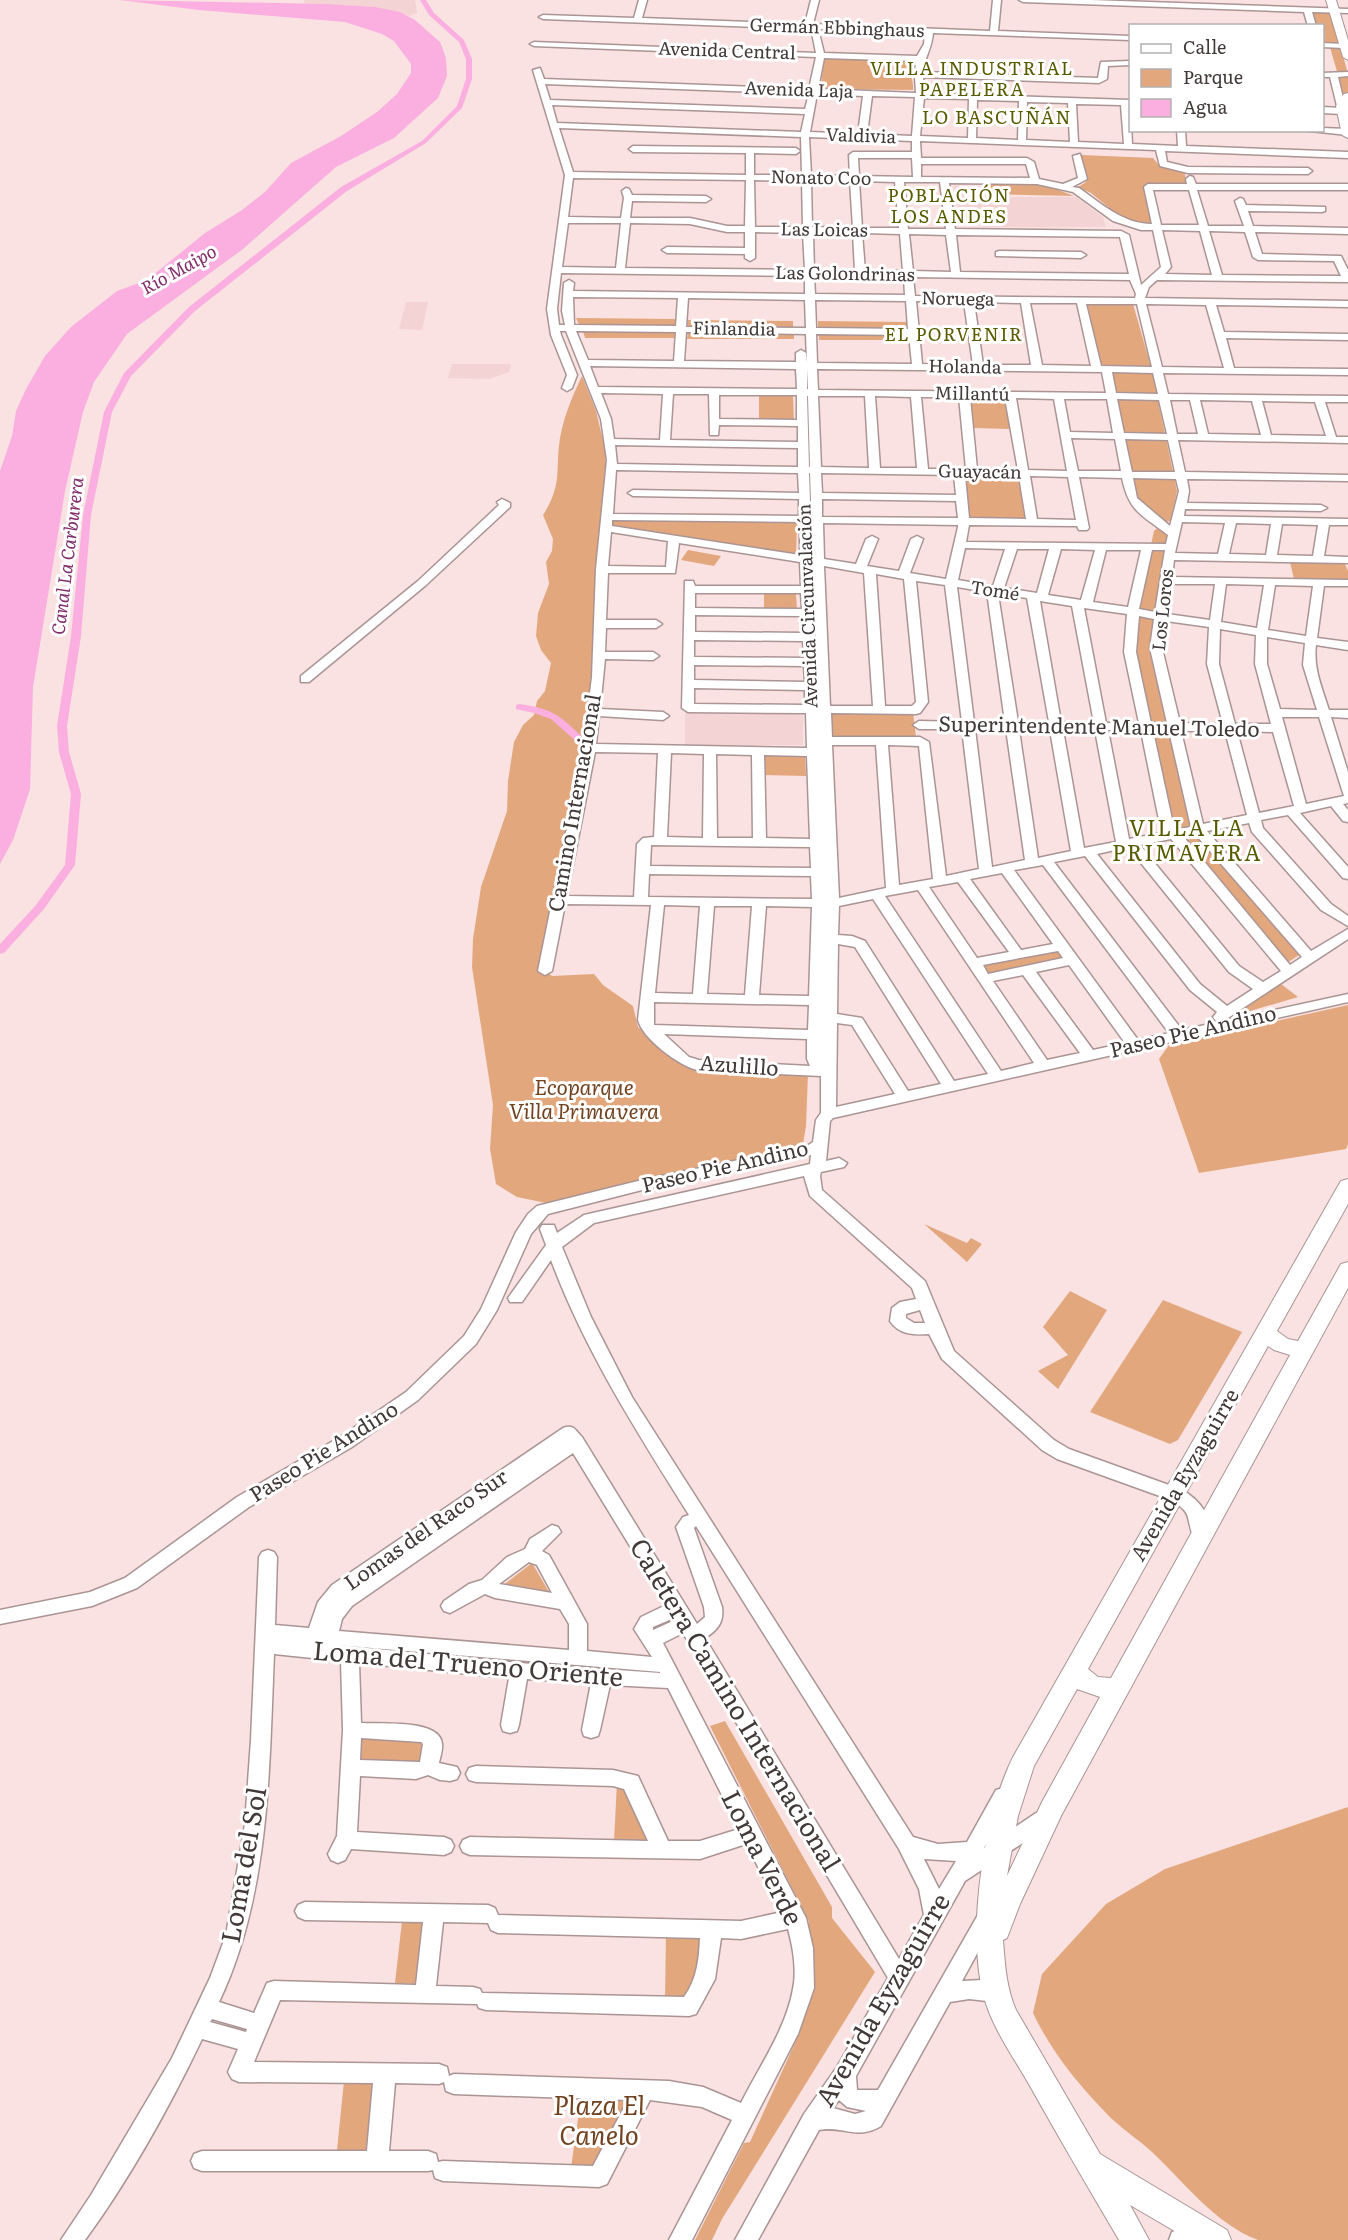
<svg xmlns="http://www.w3.org/2000/svg" width="1348" height="2240" font-family="Literata,serif">
  <style>
    .built { fill: #f3d3d3 }
    .green { fill: #e3a77d }
    .water { fill: #faafe0 }
    .lines { fill: none; stroke-linecap: round; stroke-linejoin: round }
    .canal { fill: #faafe0; fill-rule: evenodd }
    .minor-casing { stroke: #aa9494; stroke-width: 3 }
    .major-casing { stroke: #aa9494; stroke-width: 2 }
    .minor { fill: #fff; fill-rule: evenodd }
    .major { fill: #fff; fill-rule: evenodd }
    .labels { text-anchor: middle; stroke-width: 6; stroke-linejoin: round; paint-order: stroke }
    .far-street-label { font-size: 18px; fill: #423939; stroke: #fff }
    .far-neighbourhood-label { font-size: 18px; letter-spacing: 1.5px; fill: #595b01; stroke: #fff }
    .far-water-label { font-size: 18px; font-style: italic; fill: #822e6a; stroke: #fff }
    .street-label { font-size: 21px; fill: #423939; stroke: #fff }
    .park-label { font-size: 21px; font-style: italic; fill: #724320; stroke: #fff }
    .neighbourhood-label { font-size: 22px; letter-spacing: 1.5px; fill: #595b01; stroke: #fff }
    .near-street-label { font-size: 26px; fill: #423939; stroke: #fff }
    .near-park-label { font-size: 26px; font-style: italic; fill: #724320; stroke: #fff }
  </style>
  <rect width="100%" height="100%" fill="#f9e2e1"/>
  <!-- built -->
  <g class="built">
    <path d="M304 0H415L417 13 409 16 375 7 305 4Z"/>
    <path d="M954 186H978L981 197H1076L1103 217 1106 227H983L981 215H959Z"/>
    <path d="M406 302H428L422 330 399 329Z"/>
    <path d="M452 364H511L509 372 489 379 448 378Z"/>
    <path d="M685 712 803 714V745H685Z"/>
  </g>
  <!-- green -->
  <g class="green">
    <path d="M1313 11 1331 12 1348 74V109L1329 44H1323L1322 26 1316 25Z"/>
    <path d="M824 58 907 61C909 71 914 81 913 90L827 89 821 86Z"/>
    <path d="M1081 155 1153 158 1159 165 1184 171 1188 186H1145L1153 223 1149 226 1118 215 1091 193 1078 187 1086 182Z"/>
    <path d="M987 183 1042 184 1074 196 988 194Z"/>
    <path d="M1087 303 1133 304 1151 367 1177 491 1171 521 1162 522 1137 501 1109 366H1101Z"/>
    <path d="M576 318 676 319V326L579 325Z"/>
    <path d="M687 320 793 321V327L688 326Z"/>
    <path d="M818 321 907 322 908 328H818Z"/>
    <path d="M583 331H675V338H585Z"/>
    <path d="M688 332 794 333V339H687Z"/>
    <path d="M819 333 908 334 909 340H819Z"/>
    <path d="M582 376 596 411 606 453 591 678 583 743 539 966 552 976 594 974 603 985 633 1006 638 1027 662 1051 698 1069 808 1074 806 1126 803 1144 760 1156 688 1169 546 1203 517 1197 496 1184 490 1149 493 1105 472 967 473 939 481 887 507 811 508 781 514 742 523 725 534 715 537 701 545 691 551 663 541 650 536 636 538 613 549 584 546 562 552 551 553 539 543 515C563 484 555 471 560 438 564 416 572 397 582 376Z"/>
    <path d="M759 395H793L794 422H759Z"/>
    <path d="M970 396H1007L1010 429 974 428Z"/>
    <path d="M965 474 1019 475 1025 520 970 519Z"/>
    <path d="M609 519 797 523 796 557 610 527Z"/>
    <path d="M1159 526 1168 534V542L1149 649 1193 826 1175 829 1169 823 1133 646 1135 617 1154 531Z"/>
    <path d="M688 550 721 556 714 566 681 560Z"/>
    <path d="M1290 562H1344L1348 571V580L1294 579Z"/>
    <path d="M764 593 796 594 797 610 764 609Z"/>
    <path d="M830 710 913 711 916 738 833 737Z"/>
    <path d="M762 753 805 754 806 776 762 775Z"/>
    <path d="M1199 838 1299 955 1287 963 1184 840Z"/>
    <path d="M1060 948 1068 959 985 977 978 965Z"/>
    <path d="M1281 984 1298 997 1240 1014 1237 1011Z"/>
    <path d="M1348 1005V1144L1346 1149 1199 1173 1159 1059 1169 1045Z"/>
    <path d="M924 1224 967 1243 971 1238 982 1244 967 1262Z"/>
    <path d="M1070 1291 1107 1310 1058 1389 1038 1371 1068 1355 1043 1327Z"/>
    <path d="M1163 1300 1242 1332 1178 1440 1170 1444 1090 1412Z"/>
    <path d="M532 1563 552 1597 501 1587Z"/>
    <path d="M725 1721 832 1907V1918L875 1972 722 2219 712 2240H695L744 2143 750 2142 795 2043 810 2003 811 1966 807 1924 809 1922 710 1726Z"/>
    <path d="M356 1736 429 1741 425 1766 354 1764Z"/>
    <path d="M617 1782 622 1783 650 1836 647 1844 614 1842Z"/>
    <path d="M1348 1807V2240H1258C1215 2224 1185 2183 1152 2152 1138 2139 1120 2128 1106 2113 1077 2083 1051 2051 1033 2013L1042 1974 1106 1904 1165 1869Z"/>
    <path d="M402 1921 424 1922 417 1984 395 1983Z"/>
    <path d="M666 1931H694L706 1940 695 1988 681 2000H665Z"/>
    <path d="M344 2081H373L366 2150H337Z"/>
    <path d="M620 2097 629 2111 597 2170 571 2168 581 2098Z"/>
  </g>
  <!-- water -->
  <path class="water" d="M120 0 325 4 375 7 400 12 415 20 440 42 446 58 447 76 438 98 394 138 336 167 243 249 127 334 94 382 83 412 65 491 33 687 30 789 13 840 0 864V471L12 436 16 411 26 389 45 356 71 327 117 291 147 280 205 233 242 210 265 192 291 163 341 136 377 112 397 94 411 73V64L394 41 382 34 345 22 199 10Z"/>
  <g class="lines">
    <!-- canal -->
    <g class="canal">
      <path d="M420 0H426L434 13 464 40 472 59V79L462 108 426 143 347 191 195 311 131 376 112 412 91 515 81 636 67 726 69 752 81 794 75 865 44 909 4 953 0 954V944L36 905 65 865 71 794 59 752 57 726 71 636 83 515 104 412 124 373 189 307 341 187 422 141 457 106 466 79V59L459 42 429 15Z"/>
      <path d="M519 704C557 709 561 718 587 741L586 743H578L551 719 534 713 516 709V705Z"/>
    </g>
    <defs>
      <g id="minor">
        <path d="M639 0H647L642 18 805 24 811 0H819L813 24 990 31 993 0H1001L998 31 1130 36V40L933 33C932 48 925 56 923 72L1098 78 1101 62 1130 61V65L1108 66 1107 79 1099 83 923 77 924 93 1130 100 1132 144 1178 146 1177 130H1185L1186 146 1348 152V158L1165 151 1167 162 1188 167 1308 168 1312 171 1308 174 1188 173 1160 166 1156 150 920 141 921 158H1027L1034 162 1039 179 1063 184 1078 178 1073 156 1080 154 1087 179 1072 187 1079 188C1102 204 1123 224 1152 224L1144 187 1148 184H1187L1186 179 1190 176 1193 177 1196 184H1348V190H1197L1208 226H1244L1235 201 1240 198 1243 199 1246 205 1325 207V211L1322 212 1248 211 1253 226 1348 228V234L1255 232 1262 254 1341 256 1348 270V282L1157 280 1149 287 1145 298 1348 301V307L1216 305 1224 332 1348 334V340L1226 338 1234 368 1348 369V375L1163 373 1168 394 1348 396V402H1325L1336 437H1348V443L1178 440 1185 472 1348 475V481L1187 479 1189 491 1187 503 1321 505 1327 508 1321 511 1185 509 1184 516 1348 519V525H1329L1324 556 1348 557V563L1174 560 1172 577 1348 580V586H1324L1317 638 1348 642V650L1316 645C1313 668 1322 688 1329 710H1348V718L1331 717 1348 772V803L1343 804 1348 810V822L1343 821 1331 806 1300 813 1348 867V879L1343 878 1288 815 1261 820 1263 828 1331 904 1348 916V926L1321 910 1252 832 1249 823 1207 831 1311 951 1348 929V939L1225 1020H1215L1213 1017 1217 1012 1190 990 1085 856 1054 862 1182 1030 1348 994V1002L833 1118 830 1121 826 1161 839 1158 847 1163 844 1167 821 1172 820 1176 822 1190 925 1281 954 1351 1054 1440 1069 1449 1180 1489C1197 1497 1218 1520 1207 1540L1201 1542 1195 1540C1184 1519 1196 1513 1168 1499L1057 1459 1042 1450 942 1359 929 1334C914 1335 899 1335 890 1321L892 1308 900 1302 916 1299 912 1288 810 1196 804 1176 594 1223 562 1247 591 1317 632 1397 913 1837 938 1844 967 1842 996 1790 1003 1788 1010 1790 1013 1796 984 1848 1036 1813 1043 1811 1050 1813 1053 1819 1050 1825 965 1881 856 2076 857 2090H878L979 1913 986 1910 993 1913 996 1919 962 1981 982 1980 1003 1986 1006 1993 1003 2000 996 2002 969 1999 950 2002 881 2126C856 2141 843 2125 819 2130L758 2240H735L804 2114 837 2067 888 1978 683 1633 663 1643 806 1918 813 1948 814 1988 798 2034 692 2240H669L732 2120 702 2107 650 2100 607 2184 599 2187 443 2181 435 2178 433 2170 428 2171H202L194 2168 191 2161 194 2154 202 2151H367L373 2083 239 2082 232 2079 228 2072 238 2049 202 2039C170 2106 129 2180 85 2240H61L91 2195 172 2058 210 1978 226 1935 245 1824 251 1740 259 1557 262 1552 268 1550 274 1552 277 1557 275 1625 309 1628 318 1602 332 1585 563 1428C574 1424 575 1430 582 1437L697 1624 705 1617 704 1607 676 1527 683 1517 689 1515C637 1432 585 1351 551 1260L522 1302H510L508 1298 546 1245 540 1229 542 1225H554L557 1233 584 1215 810 1164 811 1155 642 1190 548 1214 531 1234 497 1310 476 1344 418 1400 352 1447 249 1507 137 1588 92 1606 0 1624V1610L90 1592 125 1578 237 1497 340 1437 406 1392 464 1336 481 1309 516 1232 528 1214 537 1206 642 1180 807 1146 813 1142 816 1120 821 1113V1076L697 1070C678 1065 643 1039 638 1020L651 905 565 904 552 971 545 975 538 971 583 748 592 677 596 569 607 460 601 419 566 331H560L561 335 577 375 572 388 567 391 562 388 567 375 551 335 547 309 565 175 533 70 540 68 544 79 809 89 816 57 534 46 530 44 534 42 816 53 812 33 808 29 543 19 539 17 543 15 634 18ZM818 29 925 33 924 44 917 56 824 53ZM824 58 916 61 915 72 908 74 915 77 916 93 818 89ZM545 84 809 94 805 109 550 100ZM817 94 863 96 858 134 810 132ZM872 96 915 97 912 136 867 134ZM924 98 969 99 968 138 920 136ZM977 100 1019 101 1018 140 976 138ZM1027 102 1068 103 1070 142 1026 140ZM1076 104 1121 105 1124 144 1078 142ZM552 105 805 114 801 132 557 123ZM559 128 801 137 802 175H754V153L796 154 800 151 796 148 633 146 629 149 633 152 746 153V175L573 172ZM809 137 912 141V152H853L849 155 850 176 811 175ZM858 158H912L913 177 859 176ZM921 164H1026L1030 178 921 177ZM573 178 746 180 745 226H727L690 218H630L632 201 706 202 711 199 706 196 632 195 629 189 626 188 622 191 624 198 621 218 568 217ZM754 180 802 181 803 227H755ZM811 181H850L853 228 812 227ZM859 181 895 182 899 228H862ZM904 182H940L946 229H908ZM949 183 1037 184 1073 192 1113 221 1141 230H1153L1161 267 1141 285 1129 235 1121 231 955 229ZM1153 190H1189L1199 225H1161ZM568 223H621L616 268 562 267ZM630 223 690 224 727 232H745V248L667 247 662 250 667 253 745 254V258L750 261 755 258V232L803 233 805 270 625 268ZM1162 230 1200 231 1212 275 1165 274 1171 267ZM1209 231 1245 232 1253 257 1258 260 1334 261 1341 276 1222 275ZM813 233H853L855 271 814 270ZM862 233 900 234 903 271H865ZM909 234 946 235 951 272 913 271ZM956 235 1120 237 1129 274 960 272ZM561 273 805 276V294L573 291 574 283 569 280 564 283 562 311 565 325H559L557 309ZM814 276 904 277 905 295 815 294ZM913 277 1130 280 1136 294 1135 298 915 296ZM573 297 678 298 676 326 574 325ZM688 298 805 300 806 328 686 327ZM815 300 906 301 908 329 816 328ZM916 301 964 302 973 365 922 364ZM974 302 1021 303 1031 365H983ZM1030 303H1077L1091 366 1042 365ZM1086 304H1137L1152 367 1101 366ZM1146 304 1206 305 1224 368 1162 367ZM576 331 676 332 674 361 588 360ZM686 332 806 334 807 363 806 353 801 350 796 353V362L684 361ZM816 334 909 335 912 364 817 363ZM590 366 796 369 797 389 598 387ZM807 369 808 389H807ZM817 369 1102 372 1106 393 818 390ZM1112 372 1153 373 1158 394 1116 393ZM601 393 663 394 660 440 614 439 611 419ZM673 394H709L710 435H718L719 425 798 426V442L670 440ZM719 395H797V420L719 419ZM807 396H808L810 467H809ZM818 396H865L869 468 821 467ZM875 396 911 397 917 468H880ZM921 397H959L966 469H928ZM970 398H1005L1018 470 977 469ZM1016 398 1054 399 1067 471 1028 470ZM1064 399H1107L1113 433 1070 432ZM1117 399 1159 400 1167 434 1124 433ZM1170 400H1190L1198 434H1177ZM1200 400 1252 401 1261 435 1208 434ZM1262 401 1315 402 1326 436 1271 435ZM1071 438 1115 439 1121 471H1078ZM1125 439 1168 440 1175 472H1132ZM615 445 798 448V467L617 464ZM616 470 798 473 799 493 633 490 628 493 633 496 799 499V516L613 514ZM809 473H810L813 557H812ZM821 473 954 475 956 495 822 493ZM965 476H1019L1026 519 969 518ZM1030 476 1068 477 1076 520 1037 519ZM1079 477 1122 478C1129 512 1142 515 1168 535L1166 544 966 542 969 525 1077 526 1079 530H1087L1089 528ZM1133 478 1176 479 1179 491 1170 526 1137 498ZM822 499 956 501 958 518 822 517ZM612 520 800 522V555L612 526ZM1182 522 1225 523 1218 554 1175 553ZM823 523 958 525V527L946 579 910 573 923 539 917 536 911 539 899 571 867 566 878 539 872 536 866 539 856 564 824 559ZM1236 523 1271 524 1266 555 1229 554ZM1282 524 1318 525 1313 556 1277 555ZM611 532 668 541 666 567 608 566ZM679 543 800 562 801 586H695L693 581H685L682 708 688 712 806 713 807 748 596 744 599 716 663 720 669 716 663 712 600 709 605 659 653 660 659 656 653 652H605L606 628H656L662 624 656 620H606L608 573H675ZM965 548 1005 549 993 586 958 580ZM1017 549H1049L1037 593 1004 588ZM1061 549 1095 550 1081 600 1048 595ZM1106 550H1141L1128 607 1093 602ZM1152 550H1165L1155 612 1139 609ZM812 564H813L818 705ZM824 566 864 573 873 706H830ZM876 574 904 579 916 702 912 706H885ZM916 581 945 585 962 722 919 721 913 725 919 729H962L979 869 946 876 929 742 920 737H832L831 713 916 714 920 713 928 702ZM1171 584H1215L1210 620 1167 614ZM1226 584 1264 585 1257 628 1221 622ZM1275 585 1313 586 1306 636 1268 630ZM957 587 987 592 1005 722H974ZM695 593H801L802 609 695 608ZM998 594 1027 598 1049 722H1018ZM1040 601 1072 606 1094 723 1061 722ZM1084 608 1127 614 1124 652 1139 723H1106ZM695 615 802 616 803 633 695 632ZM1139 616 1154 619 1150 648 1167 723H1151L1136 652ZM1166 621 1209 627 1207 664 1223 724 1180 723 1162 648ZM1220 629 1256 635 1255 664 1271 724H1235L1219 664ZM1267 637 1305 643 1303 665 1317 710 1280 709 1267 664ZM694 640 803 641 804 658 694 657ZM694 665 804 666 805 682 694 680ZM694 688 805 690V705L694 704ZM1282 717H1319L1344 796 1306 804ZM975 729H1006L1025 860 992 867ZM1019 730H1050L1071 851 1038 858ZM1063 730H1095L1116 842 1084 848ZM1108 730 1141 731 1160 825 1166 832 1129 839ZM1153 731H1169L1191 827 1178 829 1173 824ZM1181 731H1225L1247 815 1203 824ZM1237 731 1273 732 1294 806 1259 813ZM832 745H876L886 888 839 898ZM888 745 919 746 933 879 899 885ZM595 752 658 753 654 837 643 838 637 844 634 897 567 896ZM671 753 704 754 703 838 667 837ZM716 754 752 755 753 838H717ZM764 755 807 756 810 839 766 838ZM1195 834 1302 957 1290 965 1183 836ZM1171 839 1281 971 1263 982 1239 966 1140 845ZM651 845 810 847 811 868 650 866ZM1128 847 1229 972 1253 989 1227 1006 1200 984 1097 854ZM1043 865 1169 1033 1138 1040 1014 870ZM1002 873 1053 944 1021 950 970 879ZM649 874 811 876 812 899 648 897ZM958 882 1009 952 977 958 929 887ZM918 890 1034 1063 1001 1071 885 896ZM873 899 988 1074 954 1081 865 941 852 936 838 935 839 906ZM664 905 700 906 693 994 655 993ZM714 906H752L745 995 707 994ZM766 906 812 907 809 996 759 995ZM838 944 855 947 941 1084 908 1091 862 1018 837 1014ZM1058 951 1063 958 988 974 983 965ZM1069 965 1125 1043 1093 1050 1036 972ZM1023 975 1080 1053 1047 1060 993 981ZM654 1002 809 1005 808 1030 654 1025ZM837 1023 852 1025 895 1094 836 1107ZM664 1034 807 1039V1059L810 1066 699 1060 689 1057ZM920 1310 925 1323H914L906 1318V1314ZM573 1453 666 1605 641 1617 634 1629 652 1657 587 1651V1624L549 1555 542 1551 561 1532 558 1527 552 1525 530 1539 525 1549 507 1557 482 1580 469 1584 444 1601 441 1606 444 1611 450 1613 485 1594 495 1598 560 1609 569 1624V1650L339 1631 342 1619 352 1606ZM696 1526 899 1849 919 1889 924 1915 899 1959 705 1638C718 1630 724 1622 722 1607L694 1528ZM529 1562 537 1565 552 1593 499 1584ZM674 1618 675 1620 653 1630V1627ZM336 1645 660 1672V1673L519 1663ZM274 1654 341 1661 343 1730 337 1836 328 1854 331 1860 338 1863 345 1860 351 1849 444 1855 451 1852 454 1846 451 1840 444 1837 357 1832 360 1776 416 1779 428 1775 440 1780 450 1781 457 1779 460 1773 457 1767 439 1763C440 1757 443 1750 442 1744 441 1719 380 1724 361 1723L359 1663 509 1678 501 1725 503 1731 510 1733 517 1731 519 1725 527 1679 591 1683 582 1730 584 1736 591 1738 598 1736 600 1730 610 1685 668 1688 739 1829 700 1841H668L638 1776 613 1770 476 1766 469 1768 466 1774 469 1780 476 1782 613 1786 624 1789 648 1841 470 1837 463 1840 460 1846 463 1852 470 1855 700 1859 746 1844 782 1912 741 1921 498 1915 495 1908 488 1905 305 1902 298 1905 295 1911 298 1917 305 1920 423 1922 416 1985 274 1981 267 1983 254 2013 219 2002C270 1895 269 1771 274 1654ZM361 1738 421 1742 423 1744 420 1762 360 1760ZM924 1859 956 1861 939 1889ZM443 1922 488 1923 491 1930 498 1933 700 1938C699 1960 697 1979 684 1997L482 1993 480 1989 473 1987 436 1986ZM788 1929C793 1947 797 1970 793 1989 786 2029 759 2067 741 2103L703 2087 669 2081 454 2074 449 2076 447 2067 439 2064 254 2062 280 2000 477 2004 479 2008 486 2010 689 2016 696 2014 715 1979 721 1938 741 1939ZM212 2019 247 2029 246 2032 210 2022ZM444 2082 446 2091 454 2094 628 2100 593 2166 443 2161 438 2162 436 2154 428 2151H389L395 2083 439 2084ZM839 2100 847 2107 866 2111 855 2114 833 2108Z"/>
        <path d="M1019 0H1091L1348 9V13L1312 12 1316 26H1308L1304 12 1023 2Z"/>
        <path d="M1322 43 1344 44 1348 46 1344 48 1322 47Z"/>
        <path d="M1348 72V76L1338 77 1345 106 1341 108 1346 111 1342 114 1322 113V107L1341 108 1337 106 1330 77H1322V73Z"/>
        <path d="M1322 128 1348 129V135L1300 130H1322Z"/>
        <path d="M999 251 1081 252 1086 255 1081 258 996 256V252Z"/>
        <path d="M502 499 510 503V507L426 585 309 682H301V676L418 581 499 505 497 502Z"/>
        <path d="M1180 2229H1194L1202 2232 1205 2240H1169L1172 2232Z"/>
      </g>
      <g id="major">
        <path d="M1326 0H1336L1348 40V60L1343 57Z"/>
        <path d="M1348 93V138L1342 135 1336 106 1344 94Z"/>
        <path d="M1348 1179V1204L1277 1331 1288 1339 1298 1341 1341 1264 1348 1262V1288L1061 1816 1020 1904 1007 1938 1003 1940C1005 1964 1006 1987 1016 2010L1100 2154 1227 2230 1231 2240H1190L1130 2205 1149 2240H1119C1089 2189 1059 2138 1030 2086 1013 2056 991 2027 983 1993 967 1928 984 1816 1013 1757L1338 1186 1341 1181ZM1268 1346 1274 1350 1290 1355 1111 1678 1098 1677 1088 1669ZM1077 1689 1100 1697 1042 1802 1007 1876 1018 1816 1034 1766Z"/>
      </g>
    </defs>
    <!-- minor casing -->
    <use href="#minor" class="minor-casing"/>
    <!-- major casing -->
    <use href="#major" class="major-casing"/>
    <!-- minor -->
    <use href="#minor" class="minor"/>
    <!-- major -->
    <use href="#major" class="major"/>
  </g>
  <g class="labels">
    <!-- far-street labels -->
    <g class="far-street-label">
      <text transform="translate(837 28) rotate(2)" y="6">Germán Ebbinghaus</text>
      <text transform="translate(727 51) rotate(2)" y="6">Avenida Central</text>
      <text transform="translate(799 90) rotate(2)" y="6">Avenida Laja</text>
      <text transform="translate(861 136) rotate(2)" y="6">Valdivia</text>
      <text transform="translate(821 178) rotate(1)" y="6">Nonato Coo</text>
      <text transform="translate(824 230) rotate(1)" y="6">Las Loicas</text>
      <text transform="translate(845 274) rotate(1)" y="6">Las Golondrinas</text>
      <text transform="translate(958 299) rotate(1)" y="6">Noruega</text>
      <text transform="translate(734 329) rotate(1)" y="6">Finlandia</text>
      <text transform="translate(965 367) rotate(1)" y="6">Holanda</text>
      <text transform="translate(972 394) rotate(1)" y="6">Millantú</text>
      <text transform="translate(980 472) rotate(1)" y="6">Guayacán</text>
      <text transform="translate(995 591) rotate(9)" y="6">Tomé</text>
      <text transform="translate(808 606) rotate(-92)" y="6">Avenida Circunvalación</text>
      <text transform="translate(1163 610) rotate(-84)" y="6">Los Loros</text>
    </g>
    <!-- far-neighbourhood labels -->
    <g class="far-neighbourhood-label">
      <text x="972" y="75">VILLA INDUSTRIAL<tspan x="972" dy="21">PAPELERA</tspan></text>
      <text x="997" y="124">LO BASCUÑÁN</text>
      <text x="949" y="202">POBLACIÓN<tspan x="949" dy="21">LOS ANDES</tspan></text>
      <text x="954" y="341">EL PORVENIR</text>
    </g>
    <!-- far-water labels -->
    <g class="far-water-label">
      <text transform="translate(179 270) rotate(-29)" y="6">Río Maipo</text>
      <text transform="translate(68 556) rotate(-83)" y="6">Canal La Carburera</text>
    </g>
    <!-- street labels -->
    <g class="street-label">
      <text transform="translate(1099 727) rotate(1)" y="7">Superintendente Manuel Toledo</text>
      <text transform="translate(575 803) rotate(-80)" y="7">Camino Internacional</text>
      <text transform="translate(1193 1032) rotate(-13)" y="7">Paseo Pie Andino</text>
      <text transform="translate(739 1066) rotate(4)" y="7">Azulillo</text>
      <text transform="translate(725 1167) rotate(-13)" y="7">Paseo Pie Andino</text>
      <text transform="translate(324 1452) rotate(-32)" y="7">Paseo Pie Andino</text>
      <text transform="translate(1185 1475) rotate(-60)" y="7">Avenida Eyzaguirre</text>
      <text transform="translate(426 1530) rotate(-35)" y="7">Lomas del Raco Sur</text>
    </g>
    <!-- park labels -->
    <g class="park-label">
      <text x="584" y="1095">Ecoparque<tspan x="584" dy="24">Villa Primavera</tspan></text>
    </g>
    <!-- neighbourhood labels -->
    <g class="neighbourhood-label">
      <text x="1187" y="836">VILLA LA<tspan x="1187" dy="25">PRIMAVERA</tspan></text>
    </g>
    <!-- near-street labels -->
    <g class="near-street-label">
      <text transform="translate(468 1664) rotate(5)" y="9">Loma del Trueno Oriente</text>
      <text transform="translate(735 1705) rotate(59)" y="9">Caletera Camino Internacional</text>
      <text transform="translate(762 1858) rotate(63)" y="9">Loma Verde</text>
      <text transform="translate(244 1865) rotate(-80)" y="9">Loma del Sol</text>
      <text transform="translate(883 2000) rotate(-60)" y="9">Avenida Eyzaguirre</text>
    </g>
    <!-- near-park labels -->
    <g class="near-park-label">
      <text x="599" y="2115">Plaza El<tspan x="599" dy="30">Canelo</tspan></text>
    </g>
  </g>
  <!-- legend -->
  <rect x="1129" y="24" width="195" height="108" fill="#ffffff" stroke="#b3b0b0" stroke-width="1.5"/>
  <rect x="1141" y="44" width="30" height="9" fill="#ffffff" stroke="#b3b0b0" stroke-width="1.5"/>
  <text x="1183" y="54" font-size="18" fill="#423939">Calle</text>
  <rect x="1141" y="69" width="30" height="18" fill="#e3a77d" stroke="#b3b0b0" stroke-width="1.5"/>
  <text x="1183" y="84" font-size="18" fill="#423939">Parque</text>
  <rect x="1141" y="99" width="30" height="18" fill="#faafe0" stroke="#b3b0b0" stroke-width="1.5"/>
  <text x="1183" y="114" font-size="18" fill="#423939">Agua</text>
</svg>
